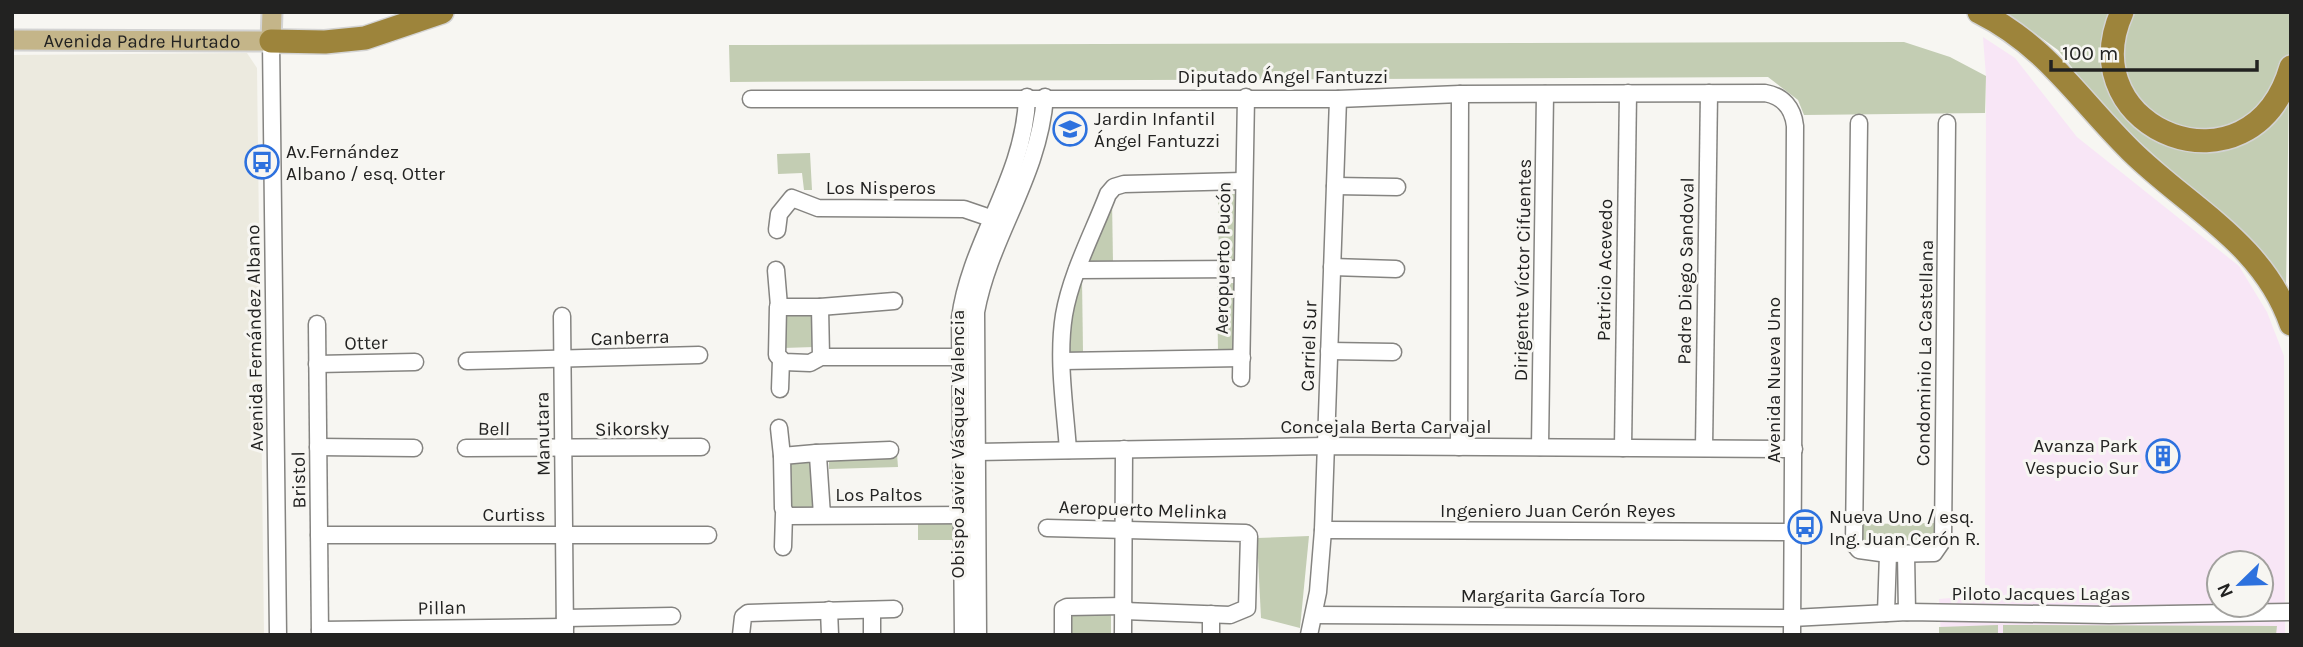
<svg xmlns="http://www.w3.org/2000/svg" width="2303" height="647" font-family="Karla,sans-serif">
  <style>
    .commercial { fill: #f8e6f6; fill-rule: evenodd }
    .built { fill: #eceadf }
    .green { fill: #c3cdb3 }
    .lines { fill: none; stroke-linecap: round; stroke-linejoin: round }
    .minor-casing { stroke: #858481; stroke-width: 19 }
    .major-casing { stroke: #d3d3d3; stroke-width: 23 }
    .highway-casing { stroke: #d3d3d3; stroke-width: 26 }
    .minor { stroke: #fff; stroke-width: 16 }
    .major { stroke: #c4b589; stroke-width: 19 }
    .highway { stroke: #9d843b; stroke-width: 23 }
    .labels { text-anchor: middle; stroke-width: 6; stroke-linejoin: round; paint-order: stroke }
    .street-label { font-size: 19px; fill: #222221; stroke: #f7f6f2 }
    .poi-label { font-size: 19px; fill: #222221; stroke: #f7f6f2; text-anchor: start }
  </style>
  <rect width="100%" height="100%" fill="#f7f6f2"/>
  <!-- commercial -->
  <path class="commercial" d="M1983 37 2015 58 2077 137 2239 266 2267 312 2284 356 2285 635H1941L1939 599 1985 595 1986 76ZM2219 563H2261V605H2219Z"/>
  <!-- built -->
  <path class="built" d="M247 53 257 68 264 635H12V55Z"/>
  <!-- green -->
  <g class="green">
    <path d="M2005 12H2290L2286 291 2239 232 2110 115 2058 50Z"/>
    <path d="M1904 42 1950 57 1986 76 1985 113 1804 115 1798 100 1768 77 730 82 729 45Z"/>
    <path d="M810 153 812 190H804L802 173 778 174 777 154Z"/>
    <path d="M1218 194H1235L1236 262 1219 263Z"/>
    <path d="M1112 200 1113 262H1086Z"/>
    <path d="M1082 279 1083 352H1067V317Z"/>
    <path d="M1217 283H1234L1235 351H1218Z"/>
    <path d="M813 309 814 347 783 348 782 310Z"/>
    <path d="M897 454 898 467 829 469V455Z"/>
    <path d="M811 462 813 511 788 512 785 463Z"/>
    <path d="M918 521 955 522V540H918Z"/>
    <path d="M1934 523V540L1862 541V524Z"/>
    <path d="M1309 536 1300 628 1261 618 1257 538Z"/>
    <path d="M1070 614 1111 615V635H1069Z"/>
    <path d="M1998 625V635H1939V627Z"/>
    <path d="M2003 625 2277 626 2276 635H2003Z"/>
  </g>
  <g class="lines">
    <defs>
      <g id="minor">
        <path d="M271 41 278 635"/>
        <path d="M751 99H1338L1460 94 1765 93C1783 96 1793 108 1795 126L1792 635"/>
        <path d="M1859 123 1854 544 1859 550 1888 554 1934 553 1943 540 1947 123"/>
        <path d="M1335 186 1397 187"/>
        <path d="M777 230 779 214 792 198 818 208 964 209 1002 222"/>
        <path d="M1332 267 1396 269"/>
        <path d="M776 270 779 306"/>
        <path d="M1077 270 1242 269"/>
        <path d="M820 307 894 301"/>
        <path d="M562 316 565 635"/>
        <path d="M317 324 320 635"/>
        <path d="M1329 351 1393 352"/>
        <path d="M821 357 820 307H778L777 355 784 362 810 363 821 357H971"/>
        <path d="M467 361 699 355"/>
        <path d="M1062 361 1242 358"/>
        <path d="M317 364 415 362"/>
        <path d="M1241 378 1246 97"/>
        <path d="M780 389 781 360"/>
        <path d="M779 428 782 456"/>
        <path d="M318 447 414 448"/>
        <path d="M1459 447 1460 94"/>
        <path d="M1540 447 1545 94"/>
        <path d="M466 448 701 447"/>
        <path d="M1623 448 1628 93"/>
        <path d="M1704 448 1709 93"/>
        <path d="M1068 450C1065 407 1057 359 1064 315 1071 274 1093 233 1108 194L1114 187 1124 184 1243 181"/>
        <path d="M977 452 1326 446 1794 449"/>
        <path d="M816 453 890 450"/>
        <path d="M822 515 818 456 816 453 782 456 783 508 787 516 971 515"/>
        <path d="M1047 528 1246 533 1249 536 1247 608 1230 615 1124 611"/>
        <path d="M1323 530 1793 532"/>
        <path d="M319 535H708"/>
        <path d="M783 547 784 514"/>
        <path d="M1906 554 1907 612"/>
        <path d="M829 610 830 635"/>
        <path d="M872 610V635"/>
        <path d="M1886 613 1888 554"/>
        <path d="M1314 615 1792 618 1907 612 2109 615 2291 612"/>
        <path d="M565 618 672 616"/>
        <path d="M320 630 565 627"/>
        <path d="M741 635 743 617 748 613 894 609"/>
        <path d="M963 635 960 318C970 241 1025 177 1027 97"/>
        <path d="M978 635 976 312C990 236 1039 177 1045 97"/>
        <path d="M1063 635V609L1067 607 1124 606"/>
        <path d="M1123 635 1124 449"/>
        <path d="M1211 635V614"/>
        <path d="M1309 635 1318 592 1323 530 1338 99"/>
      </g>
      <g id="major">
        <path id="s1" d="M12 40 271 41 272 12"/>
      </g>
      <g id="highway">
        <path d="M1979 12C2047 46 2079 100 2131 151 2189 208 2263 243 2291 324"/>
        <path d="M2122 12C2069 131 2252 203 2291 67"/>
        <path d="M271 41 325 42 365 38 442 12"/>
      </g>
    </defs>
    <!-- minor casing -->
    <use href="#minor" class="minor-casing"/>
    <!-- major casing -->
    <use href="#major" class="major-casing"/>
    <!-- highway casing -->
    <use href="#highway" class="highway-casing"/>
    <!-- minor -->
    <use href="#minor" class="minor"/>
    <!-- major -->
    <use href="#major" class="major"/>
    <!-- highway -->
    <use href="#highway" class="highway"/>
  </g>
  <!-- icons -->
  <defs>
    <symbol id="school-ring" viewBox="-11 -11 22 22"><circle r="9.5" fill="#f7f6f2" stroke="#2d71de" stroke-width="1.5"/><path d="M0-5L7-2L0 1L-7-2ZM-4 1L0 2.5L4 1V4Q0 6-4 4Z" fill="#2d71de"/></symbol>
    <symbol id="bus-ring" viewBox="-11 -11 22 22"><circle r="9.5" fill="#f7f6f2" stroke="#2d71de" stroke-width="1.5"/><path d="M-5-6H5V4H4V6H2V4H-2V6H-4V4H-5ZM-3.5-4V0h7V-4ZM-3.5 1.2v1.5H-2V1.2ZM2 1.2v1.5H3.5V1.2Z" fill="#2d71de"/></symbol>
    <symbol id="building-ring" viewBox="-11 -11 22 22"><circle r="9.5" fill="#f7f6f2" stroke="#2d71de" stroke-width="1.5"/><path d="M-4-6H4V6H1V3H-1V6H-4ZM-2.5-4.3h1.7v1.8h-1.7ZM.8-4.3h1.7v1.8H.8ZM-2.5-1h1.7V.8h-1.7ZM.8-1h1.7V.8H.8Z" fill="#2d71de"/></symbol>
  </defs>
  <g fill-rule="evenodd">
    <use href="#school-ring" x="1051" y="110" width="38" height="38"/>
    <use href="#bus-ring" x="243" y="143" width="38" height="38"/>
    <use href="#building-ring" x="2144" y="437" width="38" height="38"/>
    <use href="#bus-ring" x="1786" y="508" width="38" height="38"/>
  </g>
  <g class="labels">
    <!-- street labels -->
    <g class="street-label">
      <text dy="7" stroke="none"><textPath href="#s1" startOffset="130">Avenida Padre Hurtado</textPath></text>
      <text x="1283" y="83">Diputado Ángel Fantuzzi</text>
      <text x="881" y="194">Los Nisperos</text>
      <text transform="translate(1222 258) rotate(-89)" y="7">Aeropuerto Pucón</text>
      <text transform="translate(1522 270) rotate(-89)" y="7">Dirigente Víctor Cifuentes</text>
      <text transform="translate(1604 270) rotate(-89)" y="7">Patricio Acevedo</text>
      <text transform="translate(1685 271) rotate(-89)" y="7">Padre Diego Sandoval</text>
      <text transform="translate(630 337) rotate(-2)" y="7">Canberra</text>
      <text transform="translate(254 338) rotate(-91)" y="7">Avenida Fernández Albano</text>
      <text transform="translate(366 342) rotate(-1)" y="7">Otter</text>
      <text transform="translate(1308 346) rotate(-88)" y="7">Carriel Sur</text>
      <text transform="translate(1924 353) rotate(-89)" y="7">Condominio La Castellana</text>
      <text transform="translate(1773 380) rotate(-90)" y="7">Avenida Nueva Uno</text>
      <text x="1386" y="433">Concejala Berta Carvajal</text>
      <text transform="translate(494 428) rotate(1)" y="7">Bell</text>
      <text transform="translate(632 428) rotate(-1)" y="7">Sikorsky</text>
      <text transform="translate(542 434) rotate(-91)" y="7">Manutara</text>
      <text transform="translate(957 444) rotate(-90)" y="7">Obispo Javier Vásquez Valencia</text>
      <text transform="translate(298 480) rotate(-91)" y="7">Bristol</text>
      <text x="879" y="501">Los Paltos</text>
      <text transform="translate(1143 509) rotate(2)" y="7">Aeropuerto Melinka</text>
      <text x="1558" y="517">Ingeniero Juan Cerón Reyes</text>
      <text x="514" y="521">Curtiss</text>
      <text x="2041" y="600">Piloto Jacques Lagas</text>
      <text x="1553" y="602">Margarita García Toro</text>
      <text transform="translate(442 607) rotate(-1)" y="7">Pillan</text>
    </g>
    <!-- poi labels -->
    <g class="poi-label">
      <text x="1094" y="125">Jardin Infantil<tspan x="1094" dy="22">Ángel Fantuzzi</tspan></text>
      <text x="286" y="158">Av.Fernández<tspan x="286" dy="22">Albano / esq. Otter</tspan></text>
      <text x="2138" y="452" text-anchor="end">Avanza Park<tspan x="2138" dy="22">Vespucio Sur</tspan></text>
      <text x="1829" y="523">Nueva Uno / esq.<tspan x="1829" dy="22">Ing. Juan Cerón R.</tspan></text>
    </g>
  </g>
  <!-- border -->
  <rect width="2303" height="647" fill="none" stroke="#222221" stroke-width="28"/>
  <!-- north arrow -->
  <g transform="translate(2240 584) rotate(247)"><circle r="33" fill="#f7f6f2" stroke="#a2a19e" stroke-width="2"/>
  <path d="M0-5L12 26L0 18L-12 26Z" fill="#2d71de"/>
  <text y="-10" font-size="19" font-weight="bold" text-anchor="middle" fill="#222221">N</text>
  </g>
  <!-- scale -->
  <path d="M2051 60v10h206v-10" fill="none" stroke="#222221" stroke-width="3.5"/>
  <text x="2062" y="60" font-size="21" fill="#222221" stroke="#f7f6f2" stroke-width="5" paint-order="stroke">100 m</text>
</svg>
